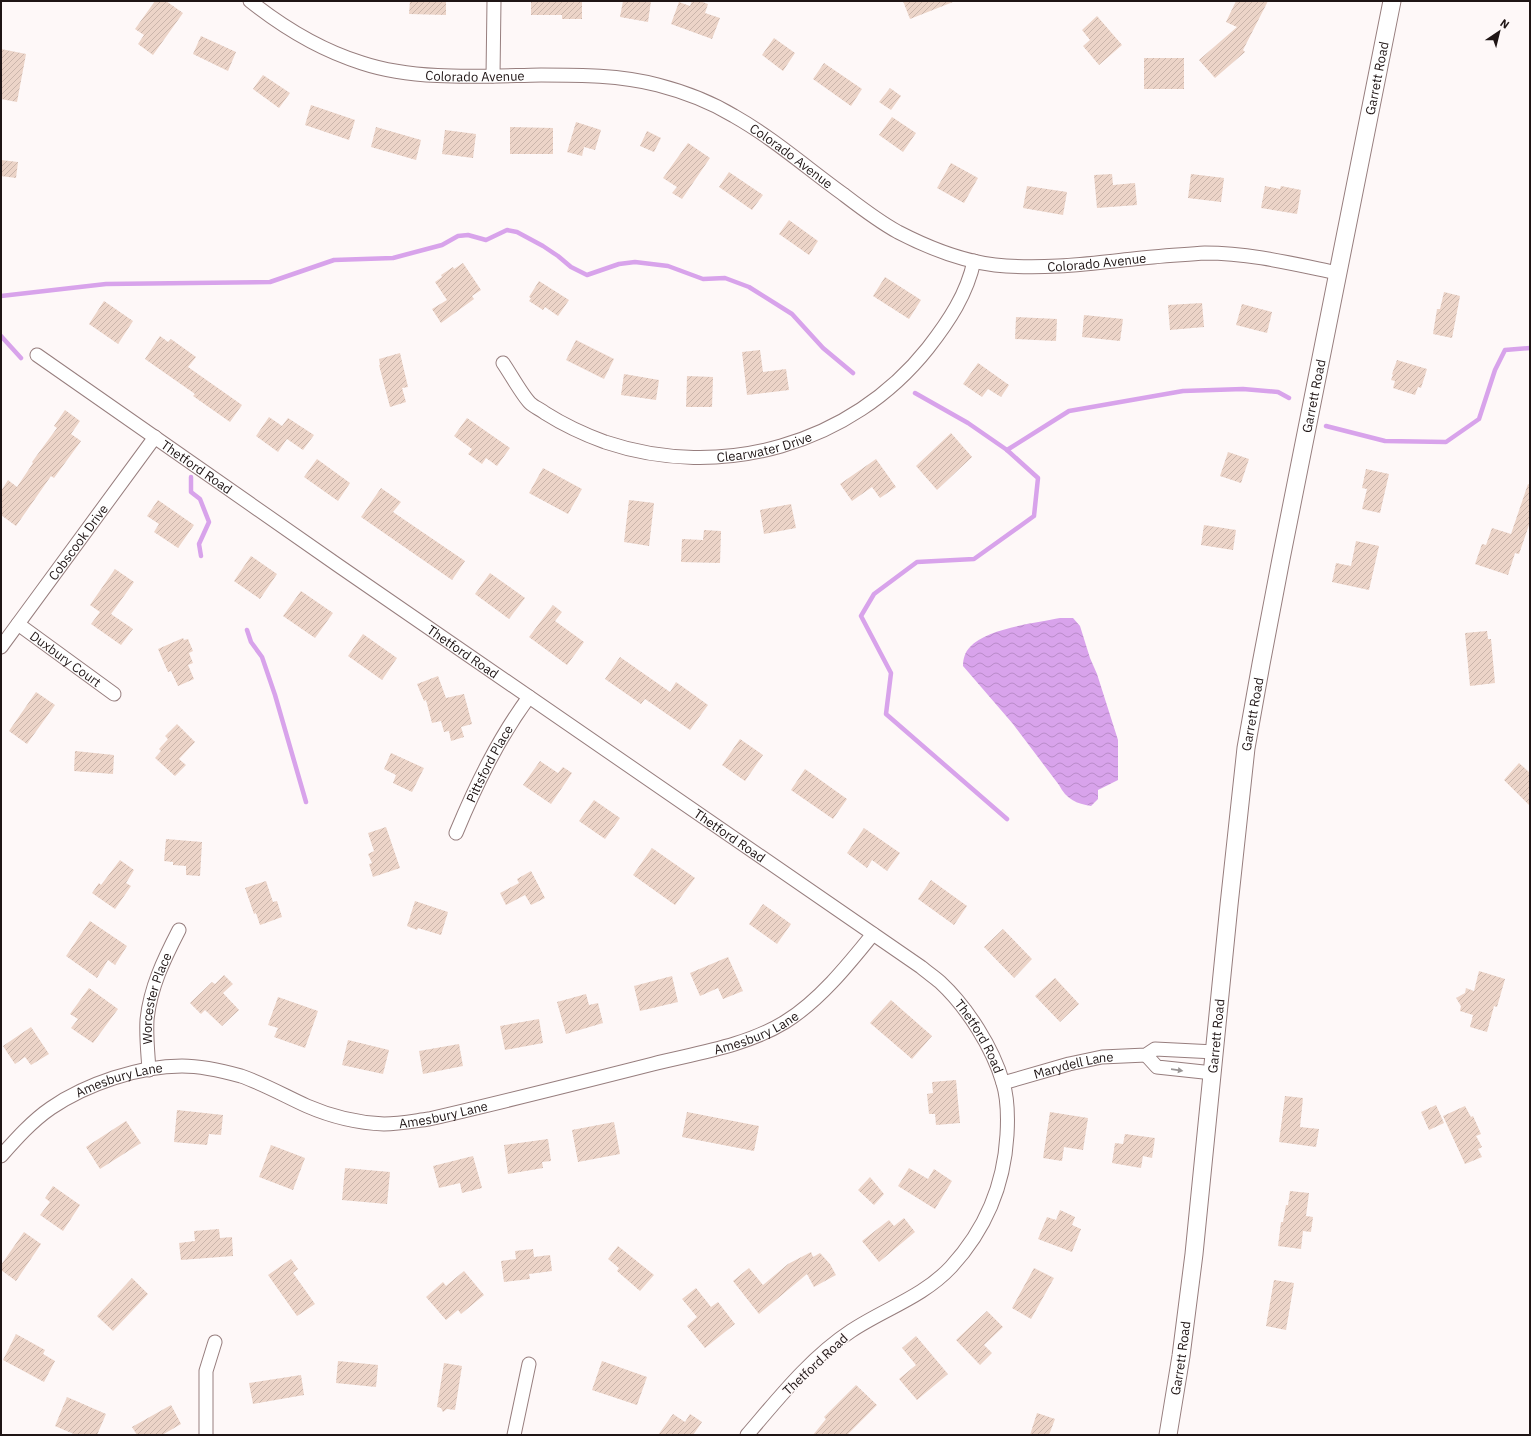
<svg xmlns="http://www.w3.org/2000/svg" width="1531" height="1436" font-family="'IBM Plex Sans',sans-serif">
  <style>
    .water { fill: url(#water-waves) }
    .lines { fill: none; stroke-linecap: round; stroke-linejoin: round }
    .stream { stroke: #d8a3eb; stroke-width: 4.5 }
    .building { fill: url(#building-hatch) }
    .minor-casing { stroke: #977e7e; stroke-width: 15 }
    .tertiary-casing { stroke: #977e7e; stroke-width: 19 }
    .minor { stroke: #fff; stroke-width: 13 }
    .tertiary { stroke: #fff; stroke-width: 17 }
    .oneway { fill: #9a9696 }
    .labels { text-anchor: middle; stroke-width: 3; stroke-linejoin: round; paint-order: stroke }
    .street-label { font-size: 13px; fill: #1f1515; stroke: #fef8f8 }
  </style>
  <defs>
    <pattern id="water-waves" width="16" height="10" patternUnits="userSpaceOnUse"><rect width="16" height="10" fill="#d8a3eb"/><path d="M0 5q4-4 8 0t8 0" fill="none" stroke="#b98bc9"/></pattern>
    <pattern id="building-hatch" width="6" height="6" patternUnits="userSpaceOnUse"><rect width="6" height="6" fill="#ecd4c8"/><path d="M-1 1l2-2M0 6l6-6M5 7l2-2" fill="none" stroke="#cab5ab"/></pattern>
  </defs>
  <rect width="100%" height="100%" fill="#fef8f8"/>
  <!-- water -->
  <path class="water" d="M1060 618H1073L1080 626 1090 658 1097 674 1118 740V780L1098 790V799L1091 806C1077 804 1066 799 1059 785L1013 724 963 666C963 659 965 652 970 647 987 628 1036 623 1060 618Z"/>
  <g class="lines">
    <!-- stream -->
    <g class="stream">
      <path d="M1 296 106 284 270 282 334 260 393 258 442 245 458 236 468 235 486 240 507 230 517 232 543 246 558 256 571 267 587 275 619 264 635 262 668 266 703 279 725 278 749 287 792 314 823 348 853 373"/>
      <path d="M1 336 21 358"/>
      <path d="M915 393 968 423 1007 450 1038 478 1034 516 974 559 917 562 874 594 861 616 891 673 886 714 1007 819"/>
      <path d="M1326 426 1385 441 1446 442 1479 419 1495 370 1505 350 1530 348"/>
      <path d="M1007 450 1069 411 1183 391 1243 389 1278 392 1289 398"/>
      <path d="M191 477V492L200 499 209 522 199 544 201 556"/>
      <path d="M247 630 251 642 262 657 275 695 306 802"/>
    </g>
  </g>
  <!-- building -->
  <g class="building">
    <path d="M155 1H166L183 13 153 55 138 44 144 35 135 29Z"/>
    <path d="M410 1H446V15L409 14Z"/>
    <path d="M531 1H582V19H562V15H531Z"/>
    <path d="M623 1H651L648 22 620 17Z"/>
    <path d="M692 1H700L708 4 705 13 720 18 712 39 671 24 679 2 690 6Z"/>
    <path d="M903 1H953V2L910 19Z"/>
    <path d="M1236 1H1268L1243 50 1245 52 1215 78 1199 60 1237 27 1226 22Z"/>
    <path d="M1097 16 1122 45 1099 65 1083 46 1090 40 1082 30Z"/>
    <path d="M201 36 236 52 228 71 193 54Z"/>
    <path d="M774 38 795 53 783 71 762 55Z"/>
    <path d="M1 49 26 54 17 102 1 99Z"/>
    <rect x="1144" y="58" width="40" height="31"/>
    <path d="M824 63 862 89 851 106 813 79Z"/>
    <path d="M263 75 290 93 279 108 253 89Z"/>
    <path d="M890 88 901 96 891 110 879 102Z"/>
    <path d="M311 105 355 120 349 140 305 125Z"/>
    <path d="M892 117 916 133 903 152 879 135Z"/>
    <path d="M576 122 601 130 595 150 584 147 582 156 567 152Z"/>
    <path d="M376 127 421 140 416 160 371 147Z"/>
    <path d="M510 127 553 128V154H510Z"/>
    <path d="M445 130 476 134 473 158 442 154Z"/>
    <path d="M647 131 661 138 654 152 640 146Z"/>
    <path d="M688 143 710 158 682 199 672 193 677 187 663 178Z"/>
    <path d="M1 160 18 162 16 178 1 176Z"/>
    <path d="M951 163 978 178 964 203 937 188Z"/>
    <path d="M729 172 763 195 752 210 719 187Z"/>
    <path d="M1112 174 1113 185 1135 183 1137 205 1097 208 1094 175Z"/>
    <path d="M1191 174 1224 178 1221 202 1188 198Z"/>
    <path d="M1027 186 1067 192 1063 215 1023 208Z"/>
    <path d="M1265 186 1280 189 1281 186 1301 190 1297 214 1261 208Z"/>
    <path d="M789 220 818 241 809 255 779 234Z"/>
    <path d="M463 263 481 290 472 296 474 299 441 323 432 309 447 300 435 282 442 277 441 275 453 267 454 269Z"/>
    <path d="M885 277 921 300 909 319 873 296Z"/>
    <path d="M539 281 569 300 558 316 545 307 543 310 529 301 531 298 529 297Z"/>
    <path d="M1444 292 1460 296 1452 338 1433 334 1437 309H1440Z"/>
    <path d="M104 301 133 321 118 344 89 324Z"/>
    <path d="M1202 303 1204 327 1170 330 1168 305Z"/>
    <path d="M1242 304 1272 312 1267 333 1236 325Z"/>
    <path d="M1084 315 1123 319 1120 341 1082 337Z"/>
    <path d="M1016 317 1057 319 1056 341 1015 339Z"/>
    <path d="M160 336 168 342 171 339 196 357 188 367 242 405 230 422 193 396 195 394 145 359Z"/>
    <path d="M576 340 614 359 604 379 566 360Z"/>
    <path d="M760 350 763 372 786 369 789 390 747 395 742 352Z"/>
    <path d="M400 353 408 387 402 388 406 402 390 407 379 365H380L379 359Z"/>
    <path d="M1397 360 1427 369 1421 388 1418 387 1415 395 1393 388 1395 381 1391 380 1393 375 1392 374Z"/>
    <path d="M978 363 1009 385 1001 397 988 389 982 397 963 384Z"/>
    <path d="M624 374 659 380 656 400 621 395Z"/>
    <path d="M687 376 713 377 712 407H686Z"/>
    <path d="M65 410 80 421 71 434 81 441 54 478 51 476 16 526 1 515V491L8 480 17 487 33 463 32 462 57 428 54 426Z"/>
    <path d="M269 417 282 426 288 418 314 435 303 450 287 439 278 452 256 436Z"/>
    <path d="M467 418 510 448 497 466 486 458 482 464 468 454 472 449 454 436Z"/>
    <path d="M951 433 972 457 937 490 916 466Z"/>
    <path d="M1228 452 1249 459 1241 483 1220 476Z"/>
    <path d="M317 459 350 483 338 501 304 477Z"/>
    <path d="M876 459 896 487 880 498 872 487 852 501 840 484Z"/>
    <path d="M543 468 582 489 568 514 529 493Z"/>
    <path d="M1366 469 1389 474 1380 513 1362 509 1367 489 1362 488Z"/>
    <path d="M1528 484 1530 485V522L1519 554 1515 553 1508 575 1475 564 1482 544 1486 545 1492 528 1511 534Z"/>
    <path d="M381 488 401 502 393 512 465 561 452 580 361 517Z"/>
    <path d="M158 500 194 525 178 548 154 532 159 524 147 516Z"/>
    <path d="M629 500 654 503 649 546 624 542Z"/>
    <path d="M791 504 796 528 764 534 760 510Z"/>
    <path d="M1204 525 1236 530 1233 550 1201 545Z"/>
    <path d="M704 530 721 531 720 563 681 562 682 539 703 540Z"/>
    <path d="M1356 541 1379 546 1369 590 1332 582 1336 563 1351 566Z"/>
    <path d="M251 556 277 574 260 599 234 581Z"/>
    <path d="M115 569 134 582 111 614 133 629 121 645 91 624 100 612 90 605Z"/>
    <path d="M490 573 525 598 509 619 475 594Z"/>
    <path d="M301 591 333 613 315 638 283 616Z"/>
    <path d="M553 605 562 612 555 621 584 642 567 665 529 637Z"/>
    <path d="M1487 631 1488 639H1491L1495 683 1470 686 1465 633Z"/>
    <path d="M363 634 397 658 382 680 348 656Z"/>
    <path d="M183 638 184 640 188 639 193 651 189 653 193 663 188 665 194 679 178 686 171 671 168 672 158 649Z"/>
    <path d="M620 657 670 692 676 682 708 705 690 730 645 699 641 704 605 679Z"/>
    <path d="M438 676 446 698 464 694 472 724 461 727 464 737 451 741 449 731 444 732 441 721 432 723 426 700 424 701 417 684Z"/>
    <path d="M36 692 55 705 27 744 9 731Z"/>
    <path d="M177 724 195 742 179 759 186 765 175 776 155 758 161 751 159 749 168 739 165 736Z"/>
    <path d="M740 739 763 755 745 781 722 765Z"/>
    <path d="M75 751 114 755 113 774 74 771Z"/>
    <path d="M391 753 424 768 412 792 393 783 396 775 384 769Z"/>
    <path d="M540 761 558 773 563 767 572 773 551 804 523 785Z"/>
    <path d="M1519 763 1530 773V806L1504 780Z"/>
    <path d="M805 769 847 799 833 819 791 790Z"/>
    <path d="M594 800 620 818 605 839 579 821Z"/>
    <path d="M386 827 400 868 373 877 369 864 372 863 368 854 374 851 368 833Z"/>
    <path d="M864 828 900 853 887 871 872 860 867 868 847 853Z"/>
    <path d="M166 839 202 842 200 876 186 875V866L173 865V862L164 861Z"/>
    <path d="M652 848 695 878 675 905 633 875Z"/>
    <path d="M120 860 134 870 126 883 131 886 115 909 92 893 99 883 101 885Z"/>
    <path d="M531 871 545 898 531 905 525 895 506 905 500 893 519 883 517 879Z"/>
    <path d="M931 880 967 906 954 925 918 899Z"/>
    <path d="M266 881 273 902 277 901 282 917 260 925 256 913 254 914 245 888Z"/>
    <path d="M415 901 448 912 441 935 418 928 417 930 407 926Z"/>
    <path d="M763 904 791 924 777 944 749 924Z"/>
    <path d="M90 921 127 946 115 965 108 960 97 978 66 956Z"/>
    <path d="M1003 929 1032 959 1014 978 984 947Z"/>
    <path d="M728 957 743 991 723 999 718 988 700 996 690 973Z"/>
    <path d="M1479 971 1505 979 1497 1007 1494 1006 1487 1032 1470 1027 1473 1015 1460 1011 1461 1006 1456 998 1465 993 1466 988 1474 991Z"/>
    <path d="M224 975 233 984 223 993 239 1010 222 1026 205 1010 201 1014 190 1003 212 982 215 984Z"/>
    <path d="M672 976 678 1002 640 1011 634 986Z"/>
    <path d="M1055 978 1079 1004 1060 1022 1035 996Z"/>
    <path d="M89 988 118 1009 93 1043 71 1028 78 1019 70 1014Z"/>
    <path d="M586 994 589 1005 598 1003 603 1023 566 1034 557 1002Z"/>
    <path d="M278 997 318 1011 305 1048 274 1037 278 1028 268 1025Z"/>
    <path d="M891 1000 932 1036 912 1059 870 1023Z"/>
    <path d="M539 1019 543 1043 505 1050 500 1026Z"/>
    <path d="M31 1027 49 1054 31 1065 25 1057 15 1064 3 1046Z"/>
    <path d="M348 1040 389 1050 383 1074 342 1065Z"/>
    <path d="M459 1044 463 1066 423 1074 419 1051Z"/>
    <path d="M956 1080 960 1123 936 1125 935 1114H929L927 1094 933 1093 932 1082Z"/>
    <path d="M1285 1096 1303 1098 1300 1127 1319 1129 1316 1147 1279 1142Z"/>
    <path d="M1436 1105 1444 1123 1429 1130 1421 1112Z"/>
    <path d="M1465 1106 1471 1117 1473 1116 1481 1134 1476 1136 1482 1147 1478 1149 1482 1157 1465 1164 1443 1116Z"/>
    <path d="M177 1110 223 1115 221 1135 209 1134 207 1145 174 1142Z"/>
    <path d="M687 1112 759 1126 754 1151 682 1137Z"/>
    <path d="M1050 1112 1088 1118 1083 1150 1064 1147 1062 1161 1043 1158Z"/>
    <path d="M126 1121 141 1143 100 1169 86 1147Z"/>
    <path d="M614 1122 620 1154 578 1162 572 1130Z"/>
    <path d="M1125 1134 1155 1138 1152 1158 1143 1156 1141 1168 1112 1163 1115 1143 1123 1144Z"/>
    <path d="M548 1139 551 1161 542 1162 543 1168 508 1174 504 1145Z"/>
    <path d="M271 1145 305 1158 293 1190 259 1177Z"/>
    <path d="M473 1156 482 1188 462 1193 460 1183 439 1188 433 1166Z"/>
    <path d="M345 1168 390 1172 387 1204 342 1200Z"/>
    <path d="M909 1168 928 1179 934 1169 952 1181 935 1209 898 1186Z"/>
    <path d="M870 1177 884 1194 874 1205 858 1190Z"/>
    <path d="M53 1186 80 1205 63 1231 40 1215 50 1202 45 1198Z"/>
    <path d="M1290 1191 1309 1193 1306 1216 1313 1217 1311 1232 1303 1231 1301 1249 1278 1246 1281 1222H1283L1286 1205H1288Z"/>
    <path d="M1060 1210 1075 1217 1072 1225 1081 1229 1072 1252 1038 1239 1047 1217 1056 1220Z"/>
    <path d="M904 1218 915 1232 879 1262 862 1241 889 1220 894 1226Z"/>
    <path d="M219 1229 220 1238 232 1237 233 1256 181 1260 179 1243 195 1241 194 1231Z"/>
    <path d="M24 1232 41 1244 16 1281 1 1270V1265Z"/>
    <path d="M618 1246 654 1275 640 1291 617 1271 619 1268 608 1259Z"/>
    <path d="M533 1249 534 1257 550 1255 552 1271 529 1274 530 1279 504 1282 501 1261 516 1259 515 1251Z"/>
    <path d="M811 1252 813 1257 820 1253 830 1264 836 1275 814 1287 807 1274 759 1314 733 1281 749 1268 763 1285 788 1264Z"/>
    <path d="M291 1259 298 1269 293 1273 315 1304 297 1316 268 1275Z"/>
    <path d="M1034 1268 1054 1278 1031 1319 1012 1308Z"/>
    <path d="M464 1271 484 1295 461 1314 458 1310 446 1320 426 1297 443 1282 446 1286Z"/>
    <path d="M132 1278 148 1294 113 1331 97 1316Z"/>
    <path d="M1274 1280 1294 1283 1286 1330 1266 1326Z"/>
    <path d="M696 1288 711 1307 718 1302 735 1324 705 1348 687 1326 697 1317 682 1299Z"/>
    <path d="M987 1311 1003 1327 984 1345 992 1353 980 1365 956 1340Z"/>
    <path d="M16 1334 45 1350 43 1354 55 1361 44 1382 3 1360Z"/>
    <path d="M916 1336 948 1374 917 1400 899 1379 916 1365 902 1348Z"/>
    <path d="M338 1361 378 1365 376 1387 336 1383Z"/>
    <path d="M602 1361 647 1377 637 1405 592 1390Z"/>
    <path d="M444 1363 462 1366 455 1410 447 1409 443 1412 441 1408 437 1407Z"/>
    <path d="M301 1375 304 1395 253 1404 249 1383Z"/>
    <path d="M856 1385 877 1405 847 1435H813L826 1419 824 1417Z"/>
    <path d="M67 1397 106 1414 97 1435H76L55 1426Z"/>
    <path d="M171 1405 181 1424 162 1435H137L132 1427Z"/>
    <path d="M1037 1413 1055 1419 1049 1435H1030Z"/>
    <path d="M673 1414 685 1422 690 1414 702 1422 693 1435H658Z"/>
  </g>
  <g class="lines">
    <defs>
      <g id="minor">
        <path id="s1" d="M250 1C284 28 320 50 362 63 416 81 484 76 541 75 580 75 620 75 658 85 685 92 711 102 734 116 773 138 807 168 843 194 860 207 878 221 898 232 927 247 961 261 995 265 1041 270 1087 264 1133 259 1157 256 1181 255 1205 253 1250 253 1294 264 1338 273"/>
        <path d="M493 76 494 1"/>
        <path id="s2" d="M37 355 339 566 921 967C927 972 934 977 940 982 967 1007 993 1048 1003 1083 1008 1099 1008 1118 1007 1135 1004 1186 986 1229 951 1267 923 1297 884 1309 851 1331 810 1358 778 1399 747 1435"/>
        <path id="s3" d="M503 363C510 373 522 395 530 403 534 407 540 409 545 413 564 425 583 434 605 442 721 481 851 445 928 348 949 321 967 294 974 261"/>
        <path id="s4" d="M18 624 114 694"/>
        <path id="s5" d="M1 647 155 437"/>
        <path id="s6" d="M456 833C476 785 498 739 529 697"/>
        <path d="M1146 1055 1157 1067 1213 1073"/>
        <path id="s7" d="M149 1070C148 1054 146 1037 147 1020 150 988 164 959 179 930"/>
        <path id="s8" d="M1003 1083 1069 1064 1102 1057 1146 1055 1155 1049 1215 1052"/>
        <path id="s9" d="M1 1156C16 1139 32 1121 51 1108 86 1084 139 1066 182 1066 201 1066 223 1071 241 1076 264 1084 285 1096 307 1106 330 1116 359 1123 384 1124 399 1124 414 1121 429 1119 503 1102 578 1083 653 1064 697 1053 746 1046 785 1022 819 1001 848 965 873 934"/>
        <path d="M206 1435V1371L215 1342"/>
        <path d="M514 1435 529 1364"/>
      </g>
      <g id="tertiary">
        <path id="s10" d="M1168 1435 1181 1356 1194 1254 1229 905 1246 748 1261 664 1281 559 1392 1"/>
      </g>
    </defs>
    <!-- minor casing -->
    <use href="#minor" class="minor-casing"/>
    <!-- tertiary casing -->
    <use href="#tertiary" class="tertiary-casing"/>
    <!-- minor -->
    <use href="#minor" class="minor"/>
    <!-- tertiary -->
    <use href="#tertiary" class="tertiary"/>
  </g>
  <!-- one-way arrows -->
  <defs><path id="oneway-solid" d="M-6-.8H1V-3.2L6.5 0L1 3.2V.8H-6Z"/></defs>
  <use class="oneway" href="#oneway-solid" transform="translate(1177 1070) rotate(8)"/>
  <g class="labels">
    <!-- street labels -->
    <g class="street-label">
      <text dy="5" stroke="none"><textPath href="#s1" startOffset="243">Colorado Avenue</textPath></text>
      <text dy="5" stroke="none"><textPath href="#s10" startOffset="1374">Garrett Road</textPath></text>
      <text dy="5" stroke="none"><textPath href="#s1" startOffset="579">Colorado Avenue</textPath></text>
      <text dy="5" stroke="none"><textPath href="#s1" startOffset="915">Colorado Avenue</textPath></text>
      <text dy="5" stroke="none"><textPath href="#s10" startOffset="1050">Garrett Road</textPath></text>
      <text dy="5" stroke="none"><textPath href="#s3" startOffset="295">Clearwater Drive</textPath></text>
      <text dy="5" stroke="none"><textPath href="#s2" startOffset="195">Thetford Road</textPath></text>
      <text dy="5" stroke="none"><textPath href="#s5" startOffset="130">Cobscook Drive</textPath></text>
      <text dy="5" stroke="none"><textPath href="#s2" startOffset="519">Thetford Road</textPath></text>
      <text dy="5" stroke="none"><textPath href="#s4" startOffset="59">Duxbury Court</textPath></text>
      <text dy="5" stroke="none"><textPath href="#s10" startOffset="726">Garrett Road</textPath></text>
      <text dy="5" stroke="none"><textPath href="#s6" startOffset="77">Pittsford Place</textPath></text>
      <text dy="5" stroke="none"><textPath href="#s2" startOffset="843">Thetford Road</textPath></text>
      <text dy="5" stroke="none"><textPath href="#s7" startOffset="73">Worcester Place</textPath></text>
      <text dy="5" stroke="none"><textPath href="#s9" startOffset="805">Amesbury Lane</textPath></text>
      <text dy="5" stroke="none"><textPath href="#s10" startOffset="402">Garrett Road</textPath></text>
      <text dy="5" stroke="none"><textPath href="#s2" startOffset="1167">Thetford Road</textPath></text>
      <text dy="5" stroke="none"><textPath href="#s8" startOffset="73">Marydell Lane</textPath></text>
      <text dy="5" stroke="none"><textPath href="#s9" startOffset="144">Amesbury Lane</textPath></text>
      <text dy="5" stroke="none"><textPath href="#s9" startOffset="481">Amesbury Lane</textPath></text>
      <text dy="5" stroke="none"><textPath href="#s10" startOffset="78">Garrett Road</textPath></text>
      <text transform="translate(815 1364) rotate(-43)" y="5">Thetford Road</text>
    </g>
  </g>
  <!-- border -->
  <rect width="1531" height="1436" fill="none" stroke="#1f1515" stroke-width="4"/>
  <!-- north arrow -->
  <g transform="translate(1499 32) rotate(35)" stroke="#fef8f8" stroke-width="3" paint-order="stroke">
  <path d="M0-3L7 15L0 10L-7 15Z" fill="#1f1515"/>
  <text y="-6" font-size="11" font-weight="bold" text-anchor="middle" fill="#1f1515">N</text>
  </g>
</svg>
